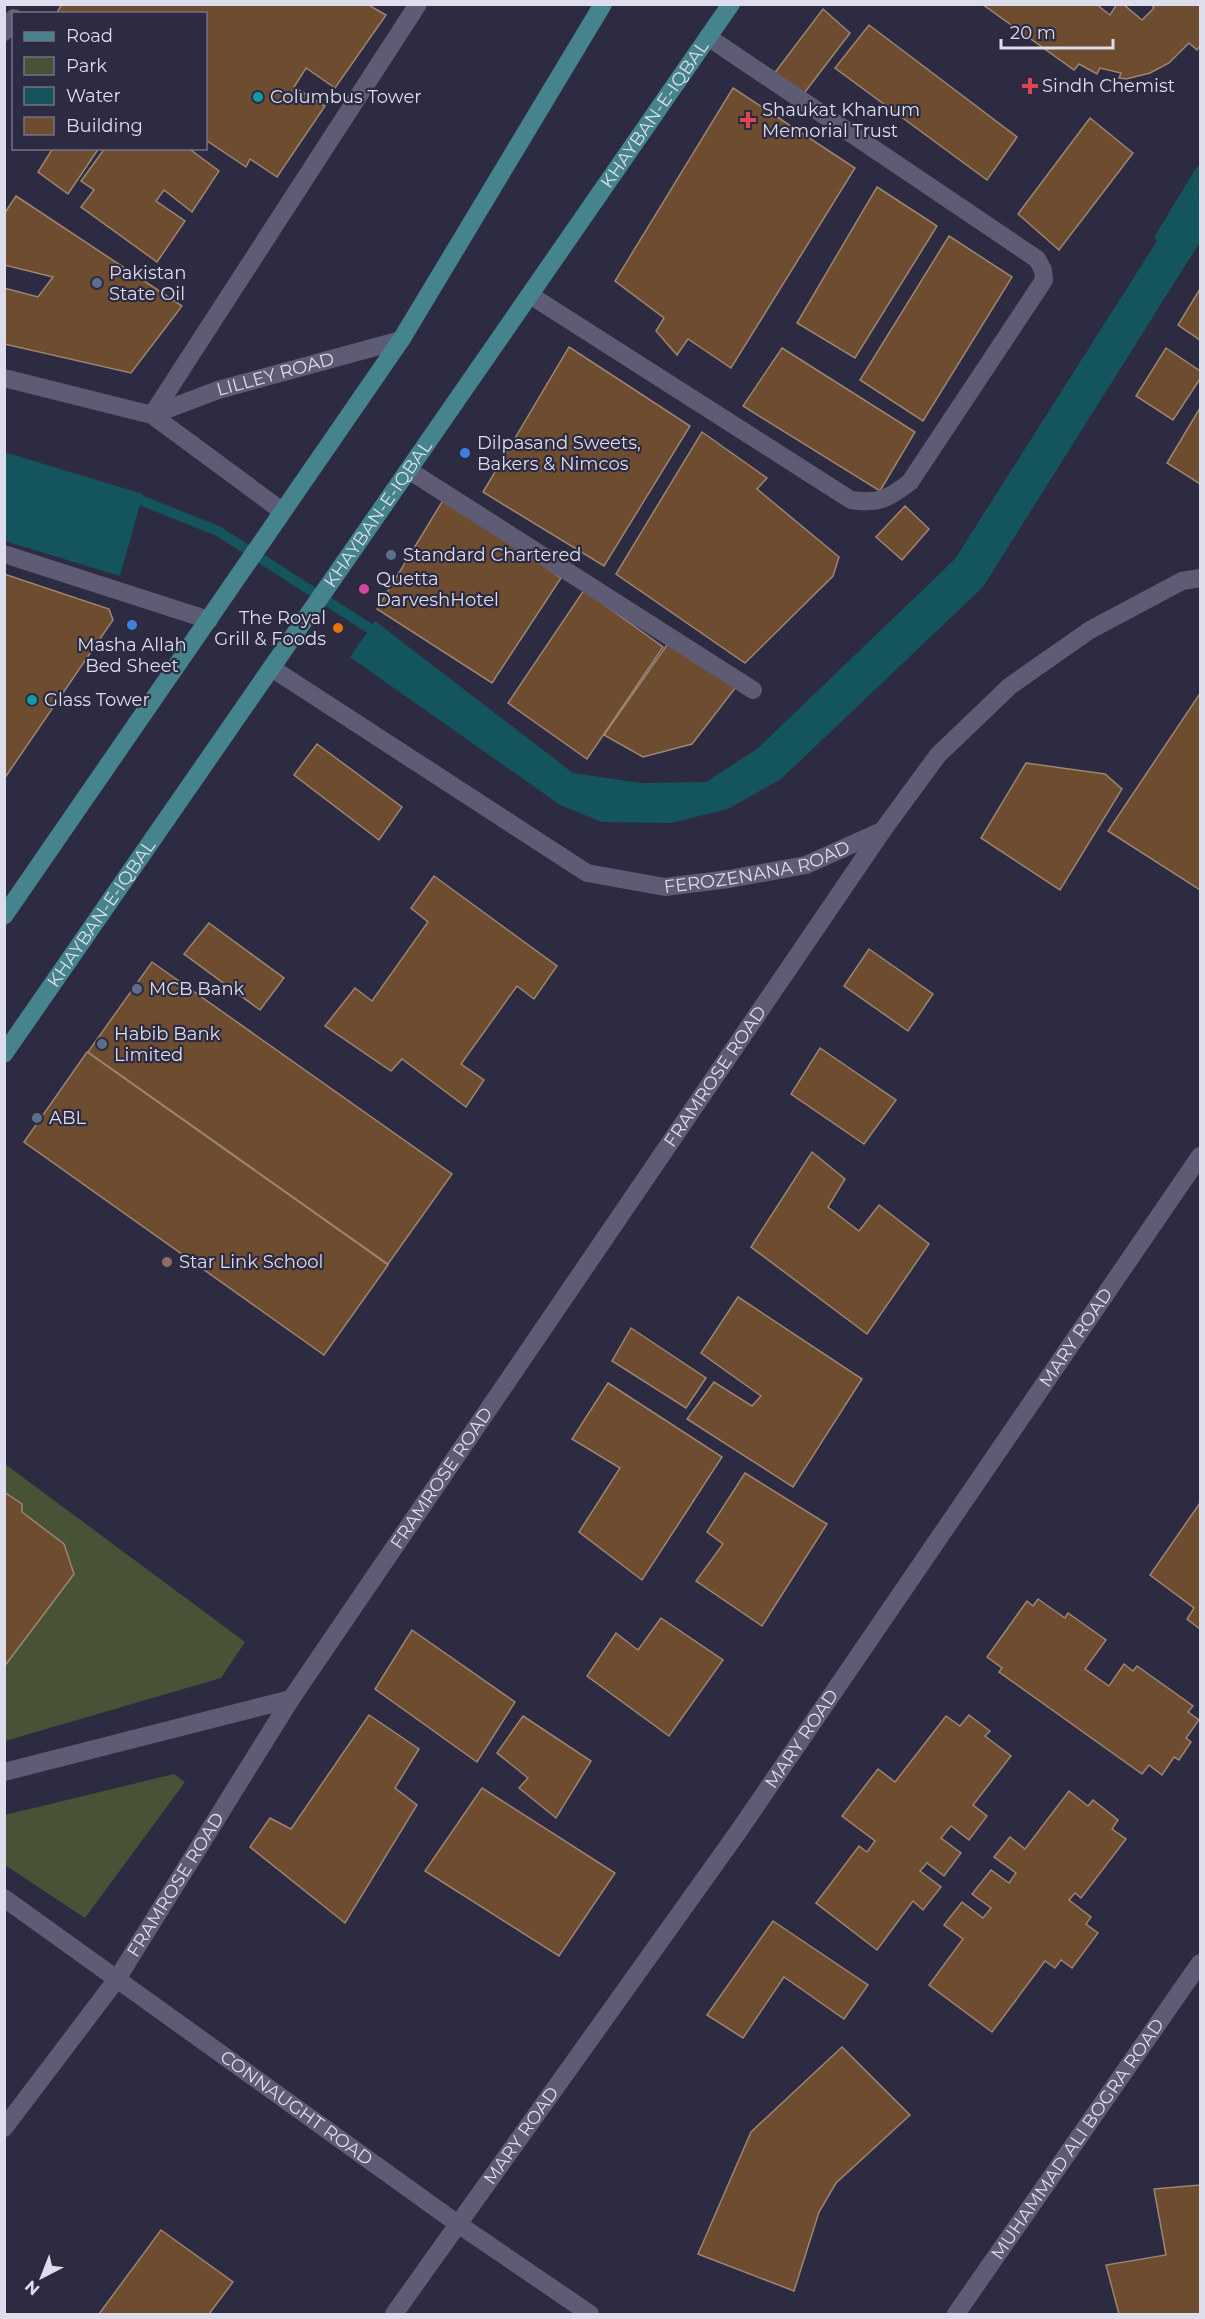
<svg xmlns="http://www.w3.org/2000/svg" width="1205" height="2319" font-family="Montserrat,sans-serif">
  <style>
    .green { fill: #485237 }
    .water { fill: #14545c }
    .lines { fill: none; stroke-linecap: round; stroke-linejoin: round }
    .stream { stroke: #14545c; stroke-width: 10 }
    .building { fill: #6e4c2f; stroke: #9c8572; stroke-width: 1.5 }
    .service { stroke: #5e5b74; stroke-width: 18 }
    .minor { stroke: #5e5b74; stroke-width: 18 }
    .tertiary { stroke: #5e5b74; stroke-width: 18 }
    .primary { stroke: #45838d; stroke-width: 18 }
    .health-dot { fill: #e0444e; stroke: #2d2b41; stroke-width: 2 }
    .culture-dot { fill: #0f9aa8; stroke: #2d2b41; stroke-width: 2 }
    .service-dot { fill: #5c6f8a; stroke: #2d2b41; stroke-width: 2 }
    .shop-dot { fill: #3f7fe0; stroke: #2d2b41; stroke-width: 2 }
    .hotel-dot { fill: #d1479c; stroke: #2d2b41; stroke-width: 2 }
    .food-dot { fill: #e8710a; stroke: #2d2b41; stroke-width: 2 }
    .education-dot { fill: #8d6e63; stroke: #2d2b41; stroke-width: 2 }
    .labels { text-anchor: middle; stroke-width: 4.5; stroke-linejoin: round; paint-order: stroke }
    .poi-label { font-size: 18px; fill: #deddec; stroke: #2d2b41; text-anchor: start }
    .street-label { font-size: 18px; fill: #deddec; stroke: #2d2b41 }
  </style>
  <rect width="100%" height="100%" fill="#2d2b41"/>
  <!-- green -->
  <g class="green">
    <path d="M5 1464 245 1642 221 1678 5 1741Z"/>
    <path d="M174 1774 185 1782 85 1918 5 1865V1815Z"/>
  </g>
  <!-- water -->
  <g class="water">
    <path d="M1200 173V242L983 587 781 779 728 809 671 823 602 822 560 805 350 657 375 621 573 773 641 783 706 782 757 749 955 559Z"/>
    <path d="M4 452 143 494 120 576 5 541Z"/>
  </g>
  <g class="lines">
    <!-- stream -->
    <g class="stream">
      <path d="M1160 237 1200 171"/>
      <path d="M130 496 218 531 380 635"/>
    </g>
  </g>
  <!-- building -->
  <g class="building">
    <path d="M62 4H367L386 15 335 88 306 68 294 87 325 106 277 177 250 159 246 167 206 140V14H56Z"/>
    <path d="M982 4H1096L1110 15 1117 4H1123L1142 20 1154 8 1151 4H1200V46L1197 50 1189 43 1169 63 1150 73 1126 79 1119 78 1121 73 1100 68 1097 74 1079 64 1074 70Z"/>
    <path d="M823 9 850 33 802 96 773 75Z"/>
    <path d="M869 25 1017 137 987 180 835 68Z"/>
    <path d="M733 88 855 168 731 368 688 339 677 355 656 331 664 318 615 281Z"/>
    <path d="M1090 118 1133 153 1059 250 1018 214Z"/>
    <path d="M53 148H99L68 194 38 172Z"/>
    <path d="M105 148H188L219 171 192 212 164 190 156 201 185 221 157 262 81 207 94 190 81 181Z"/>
    <path d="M877 187 937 226 855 358 797 323Z"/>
    <path d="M16 196 182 306 131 373 4 344V288L38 297 53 277 4 265V214Z"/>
    <path d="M949 236 1012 277 923 421 860 380Z"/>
    <path d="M1200 289V340L1178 325Z"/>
    <path d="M569 347 690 426 604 566 483 492Z"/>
    <path d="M782 348 915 432 880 491 743 406Z"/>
    <path d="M1166 348 1200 371V379L1173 420 1136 396Z"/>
    <path d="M1200 408V484L1167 463Z"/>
    <path d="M702 432 767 478 757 489 839 557 833 576 745 663 616 574Z"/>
    <path d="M445 497 561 578 492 683 377 609Z"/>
    <path d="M905 506 929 529 902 560 876 537Z"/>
    <path d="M4 574 109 609 113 620 4 779Z"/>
    <path d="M584 590 663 647 587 759 508 703Z"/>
    <path d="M669 642 736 687 692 744 643 757 604 735Z"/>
    <path d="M1199 695 1200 697V890L1108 831Z"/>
    <path d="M317 744 402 807 379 840 294 775Z"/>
    <path d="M1026 763 1105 774 1122 789 1060 890 981 838Z"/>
    <path d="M434 876 557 966 534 999 517 986 461 1064 484 1080 466 1107 402 1059 391 1071 325 1026 355 988 372 1001 428 922 411 908Z"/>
    <path d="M209 923 284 978 260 1010 184 954Z"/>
    <path d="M869 949 933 994 908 1031 844 986Z"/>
    <path d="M152 962 452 1174 388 1264 88 1052Z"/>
    <path d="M820 1048 896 1100 864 1144 791 1094Z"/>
    <path d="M87 1052 388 1265 324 1355 24 1142Z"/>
    <path d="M812 1152 845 1179 828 1207 859 1231 879 1205 929 1244 867 1334 751 1247Z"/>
    <path d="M738 1297 862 1379 793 1487 687 1419 714 1382 752 1406 761 1396 701 1353Z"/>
    <path d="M631 1328 706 1378 686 1408 612 1361Z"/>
    <path d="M608 1383 722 1457 642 1580 579 1532 620 1468 572 1439Z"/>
    <path d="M745 1473 827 1524 762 1626 696 1581 723 1544 707 1532Z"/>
    <path d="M4 1492 22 1504V1512L64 1544 74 1574 4 1667Z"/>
    <path d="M1200 1503V1629L1187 1619 1194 1608 1150 1575Z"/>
    <path d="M1038 1599 1065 1618 1068 1613 1106 1640 1085 1669 1109 1686 1124 1664 1133 1671 1137 1666 1193 1706 1188 1712 1199 1720 1186 1738 1191 1742 1179 1760 1174 1757 1162 1775 1149 1765 1142 1774 999 1672 1002 1668 987 1657 1027 1601 1033 1606Z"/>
    <path d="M661 1618 723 1660 669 1736 587 1676 616 1633 638 1650Z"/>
    <path d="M412 1630 515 1702 477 1762 375 1689Z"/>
    <path d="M369 1715 419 1749 395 1788 417 1805 345 1923 250 1847 270 1818 291 1829Z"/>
    <path d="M969 1715 990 1731 985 1736 1011 1756 973 1805 987 1816 969 1840 951 1826 941 1838 961 1853 944 1876 927 1863 920 1871 941 1887 923 1910 913 1901 877 1950 816 1903 859 1846 867 1852 875 1841 842 1816 878 1769 895 1782 946 1716 960 1726Z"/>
    <path d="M523 1716 591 1761 556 1818 519 1788 528 1778 497 1753Z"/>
    <path d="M482 1788 615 1873 559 1956 425 1871Z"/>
    <path d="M1069 1791 1088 1806 1093 1800 1118 1820 1112 1829 1126 1839 1081 1898 1075 1893 1069 1900 1091 1917 1086 1924 1098 1933 1072 1968 1061 1960 1055 1968 1045 1961 992 2032 929 1985 963 1939 944 1925 962 1902 983 1918 991 1908 972 1894 991 1870 1009 1883 1016 1873 994 1857 1010 1837 1025 1849Z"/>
    <path d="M773 1921 868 1985 844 2019 784 1977 743 2038 707 2015Z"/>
    <path d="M842 2047 910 2115 836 2183 819 2212 794 2291 698 2254 751 2132Z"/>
    <path d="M1200 2185V2314H1119L1106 2265 1166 2255 1154 2189Z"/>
    <path d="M161 2230 233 2282 209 2314H99Z"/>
  </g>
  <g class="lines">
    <!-- service -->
    <g class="service">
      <path d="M530 295 851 500C878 504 888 499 910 482L1044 280 1043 270 1037 259 708 37"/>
      <path d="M410 471 753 690"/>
    </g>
    <!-- minor -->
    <g class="minor">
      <path d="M4 32 14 18"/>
      <path d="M4 378 152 415 282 511"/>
      <path d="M152 415 418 4"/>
      <path id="s1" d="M152 415 218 390 401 340"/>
      <path d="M4 554 209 620"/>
      <path id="s2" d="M273 669 587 873 665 887 729 879 806 865 882 831"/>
      <path d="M4 1772 291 1699"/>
      <path id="s3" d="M4 2128 117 1979 291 1699 883 830 938 755 1010 686 1090 630 1182 581 1200 578"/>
      <path id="s4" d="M394 2314 738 1832 1200 1156"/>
      <path id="s5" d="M956 2314 1200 1963"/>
    </g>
    <!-- tertiary -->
    <path class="tertiary" id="s6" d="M4 1898 458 2224 590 2314"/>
    <!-- primary -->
    <g class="primary">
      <path d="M4 916 401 340 603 4"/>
      <path id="s7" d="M4 1054 731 4"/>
    </g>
  </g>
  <!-- markers -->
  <g class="health-dot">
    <path d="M1027 77h6v6h6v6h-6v6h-6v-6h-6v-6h6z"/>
    <path d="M745 111h6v6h6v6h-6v6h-6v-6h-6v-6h6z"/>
  </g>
  <g class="culture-dot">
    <circle cx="258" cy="97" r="6"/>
    <circle cx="32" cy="700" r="6"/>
  </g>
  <g class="service-dot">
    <circle cx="97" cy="283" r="6"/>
    <circle cx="391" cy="555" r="6"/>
    <circle cx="137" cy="989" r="6"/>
    <circle cx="102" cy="1044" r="6"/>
    <circle cx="37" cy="1118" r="6"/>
  </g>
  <g class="shop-dot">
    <circle cx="465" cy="453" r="6"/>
    <circle cx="132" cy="625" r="6"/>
  </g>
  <circle class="hotel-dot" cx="364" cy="589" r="6"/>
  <circle class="food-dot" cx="338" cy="628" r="6"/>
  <circle class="education-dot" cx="167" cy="1262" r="6"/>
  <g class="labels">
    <!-- poi labels -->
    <g class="poi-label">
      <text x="1042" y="92">Sindh Chemist</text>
      <text x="270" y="103">Columbus Tower</text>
      <text x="762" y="116">Shaukat Khanum<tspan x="762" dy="21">Memorial Trust</tspan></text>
      <text x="109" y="279">Pakistan<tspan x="109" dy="21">State Oil</tspan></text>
      <text x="477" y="449">Dilpasand Sweets,<tspan x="477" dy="21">Bakers &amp; Nimcos</tspan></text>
      <text x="403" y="561">Standard Chartered</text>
      <text x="376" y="585">Quetta<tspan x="376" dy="21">DarveshHotel</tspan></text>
      <text x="326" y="624" text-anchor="end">The Royal<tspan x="326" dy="21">Grill &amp; Foods</tspan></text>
      <text x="132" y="651" text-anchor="middle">Masha Allah<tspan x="132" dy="21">Bed Sheet</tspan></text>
      <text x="44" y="706">Glass Tower</text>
      <text x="149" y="995">MCB Bank</text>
      <text x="114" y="1040">Habib Bank<tspan x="114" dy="21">Limited</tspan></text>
      <text x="49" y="1124">ABL</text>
      <text x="179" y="1268">Star Link School</text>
    </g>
    <!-- street labels -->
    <g class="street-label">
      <text dy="6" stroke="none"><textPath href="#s7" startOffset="1143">KHAYBAN-E-IQBAL</textPath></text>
      <text dy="6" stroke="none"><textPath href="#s1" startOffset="130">LILLEY ROAD</textPath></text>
      <text dy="6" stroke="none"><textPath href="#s7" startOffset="657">KHAYBAN-E-IQBAL</textPath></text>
      <text dy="6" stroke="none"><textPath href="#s2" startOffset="548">FEROZENANA ROAD</textPath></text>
      <text dy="6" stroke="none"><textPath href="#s7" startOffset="171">KHAYBAN-E-IQBAL</textPath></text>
      <text dy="6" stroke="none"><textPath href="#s3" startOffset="1270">FRAMROSE ROAD</textPath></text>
      <text dy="6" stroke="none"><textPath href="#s4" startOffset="1191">MARY ROAD</textPath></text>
      <text dy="6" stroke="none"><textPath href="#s3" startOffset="784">FRAMROSE ROAD</textPath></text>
      <text dy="6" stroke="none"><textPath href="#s4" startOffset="705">MARY ROAD</textPath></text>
      <text dy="6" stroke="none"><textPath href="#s3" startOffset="298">FRAMROSE ROAD</textPath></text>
      <text dy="6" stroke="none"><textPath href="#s6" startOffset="360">CONNAUGHT ROAD</textPath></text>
      <text dy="6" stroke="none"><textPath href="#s4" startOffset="219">MARY ROAD</textPath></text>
      <text dy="6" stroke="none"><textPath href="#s5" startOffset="213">MUHAMMAD ALI BOGRA ROAD</textPath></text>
    </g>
  </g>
  <!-- border -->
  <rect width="1205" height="2319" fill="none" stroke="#deddec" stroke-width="12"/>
  <!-- legend -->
  <rect x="12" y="12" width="195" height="138" fill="#2d2b41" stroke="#747285" stroke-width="1.5"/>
  <rect x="24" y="32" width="30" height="9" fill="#45838d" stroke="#747285" stroke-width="1.5"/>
  <text x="66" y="42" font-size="18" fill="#deddec">Road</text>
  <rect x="24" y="57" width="30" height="18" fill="#485237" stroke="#747285" stroke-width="1.5"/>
  <text x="66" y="72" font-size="18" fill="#deddec">Park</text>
  <rect x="24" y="87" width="30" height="18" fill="#14545c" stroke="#747285" stroke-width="1.5"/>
  <text x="66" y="102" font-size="18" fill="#deddec">Water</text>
  <rect x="24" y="117" width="30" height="18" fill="#6e4c2f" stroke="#747285" stroke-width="1.5"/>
  <text x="66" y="132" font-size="18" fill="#deddec">Building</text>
  <!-- north arrow -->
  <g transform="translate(42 2277) rotate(222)" stroke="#2d2b41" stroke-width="4.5" paint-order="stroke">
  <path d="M0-4.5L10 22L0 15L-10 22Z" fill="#deddec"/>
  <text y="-9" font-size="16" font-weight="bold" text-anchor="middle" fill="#deddec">N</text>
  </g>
  <!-- scale -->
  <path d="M1001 39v9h112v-9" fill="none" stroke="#deddec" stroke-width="3"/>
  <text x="1010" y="39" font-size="18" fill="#deddec" stroke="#2d2b41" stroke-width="4.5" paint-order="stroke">20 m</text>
</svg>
